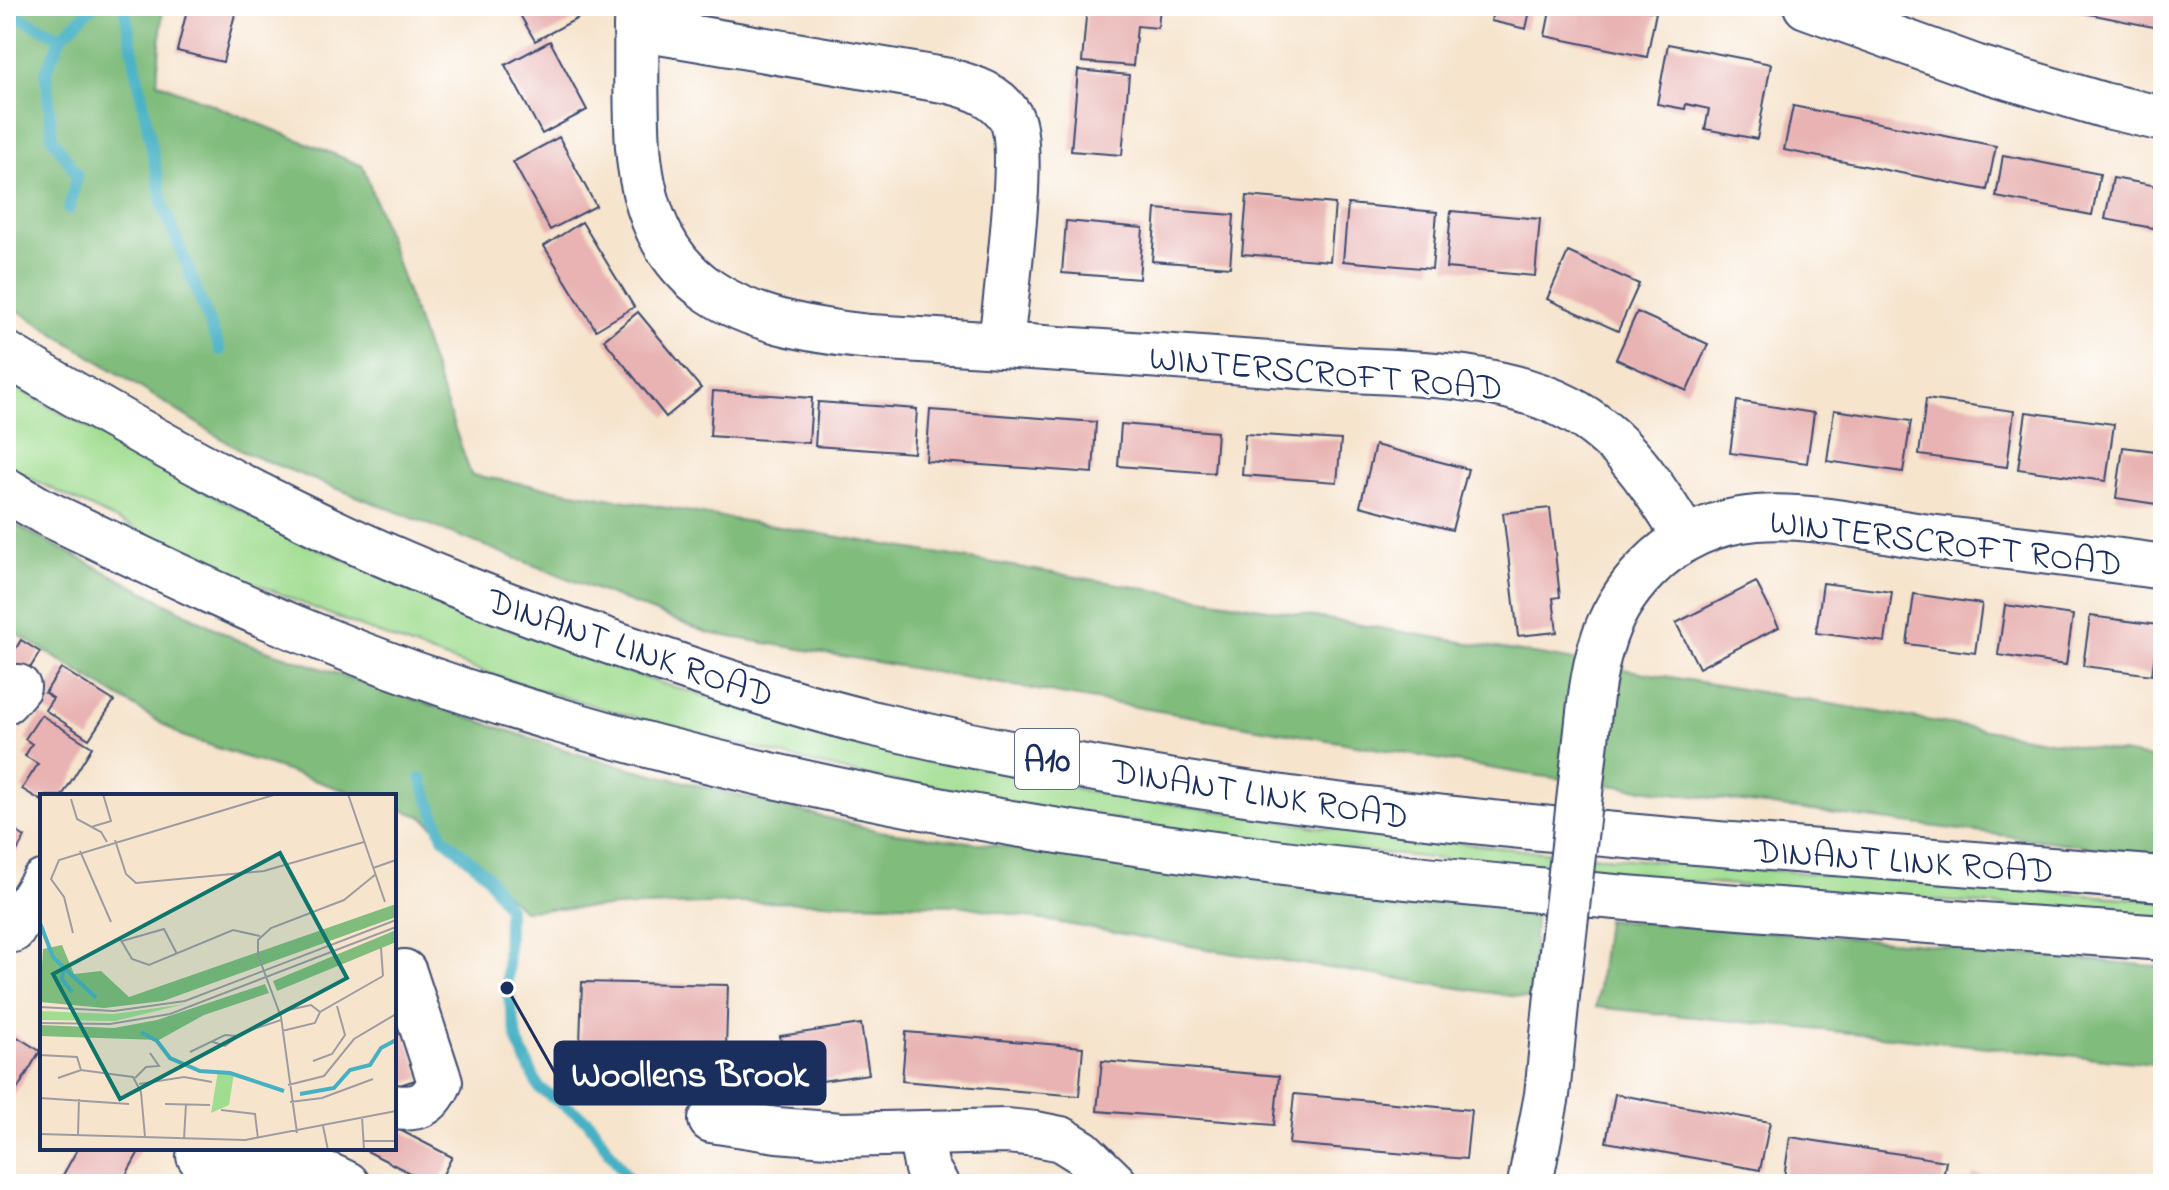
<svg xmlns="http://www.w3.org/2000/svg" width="2169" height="1190" font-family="'Indie Flower',sans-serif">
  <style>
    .green { fill: #a1dd91; stroke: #5e8678; stroke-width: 2 }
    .forest { fill: #80bc7b; stroke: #4e766c; stroke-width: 2 }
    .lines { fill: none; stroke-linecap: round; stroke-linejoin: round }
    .stream { stroke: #46b1c4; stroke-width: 12 }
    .building { fill: #e8b3b2 }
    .minor-casing { stroke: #3c4a6f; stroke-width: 48 }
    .major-casing { stroke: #3c4a6f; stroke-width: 48 }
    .minor { stroke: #fff; stroke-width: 44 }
    .major { stroke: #fff; stroke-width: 44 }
    .minor-bridge-casing { stroke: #3c4a6f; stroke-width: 48; stroke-linecap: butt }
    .minor-bridge { stroke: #fff; stroke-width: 44 }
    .labels { text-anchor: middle; stroke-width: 7; stroke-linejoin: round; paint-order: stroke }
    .shield { fill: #fff; stroke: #5f6d8e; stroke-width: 2 }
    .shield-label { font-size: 34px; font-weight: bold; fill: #1b2f5e }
    .street-label { font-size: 36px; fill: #1b2f5e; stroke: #fff }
    .inset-river { fill: none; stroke: #46b1c4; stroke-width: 4 }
    .inset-road { fill: none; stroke: #9e9ca1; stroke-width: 2 }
    .view { fill: #0f766e; fill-opacity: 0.15; stroke: #0f766e; stroke-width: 4 }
    .inset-edge { fill: none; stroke: #1b2f5e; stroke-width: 4 }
    .leader { fill: none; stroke: #1b2f5e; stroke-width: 3 }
    .callout-dot { fill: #1b2f5e; stroke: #fff; stroke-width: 3 }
    .callout { fill: #1b2f5e; stroke: #1b2f5e; stroke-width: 3 }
    .callout-label { font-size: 38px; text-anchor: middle; font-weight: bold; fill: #fff }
  </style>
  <rect width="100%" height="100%" fill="#fff"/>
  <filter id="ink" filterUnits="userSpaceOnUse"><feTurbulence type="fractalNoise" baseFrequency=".0125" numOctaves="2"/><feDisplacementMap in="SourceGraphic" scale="16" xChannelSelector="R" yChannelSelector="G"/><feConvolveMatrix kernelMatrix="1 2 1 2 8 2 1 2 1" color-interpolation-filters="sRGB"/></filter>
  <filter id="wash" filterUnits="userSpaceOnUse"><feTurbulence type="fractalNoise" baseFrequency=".006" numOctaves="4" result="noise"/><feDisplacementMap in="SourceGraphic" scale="32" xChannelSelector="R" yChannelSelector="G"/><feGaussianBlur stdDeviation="1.8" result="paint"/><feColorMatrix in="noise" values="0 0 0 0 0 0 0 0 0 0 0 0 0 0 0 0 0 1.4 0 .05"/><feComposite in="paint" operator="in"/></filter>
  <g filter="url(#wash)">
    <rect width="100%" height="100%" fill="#f6e4cd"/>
    <!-- green -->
    <path class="green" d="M6 382 162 469 296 539 485 620 657 682 860 741 1088 791 1317 827 1540 852 2163 901V919C1726 881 1285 863 854 773 814 764 775 753 735 743 645 720 554 697 467 666 308 611 156 541 6 466Z"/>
    <!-- forest -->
    <g class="forest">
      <path d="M6 6H163L157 82 363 166 471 475 2163 760V856L1524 774 708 633 243 452 6 303Z"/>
      <path d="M6 520 239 641 590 758 879 831 1535 911 1532 999 1236 954 959 905 765 902 523 910 423 817 394 807V796H361L182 736 6 627Z"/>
      <path d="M1606 920 1891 941 2163 967V1065L1596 1007Z"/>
    </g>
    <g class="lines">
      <!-- stream -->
      <g class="stream">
        <path d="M124 6 163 205 220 350"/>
        <path d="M6 11 61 37"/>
        <path d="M69 209 77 175 52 137 46 72 61 37 93 6"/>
        <path d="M421 778 443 837 486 874 508 908 507 988 518 1043 539 1088 588 1121 632 1184"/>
      </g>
    </g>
    <g id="blocks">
      <!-- building -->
      <g class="building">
        <path d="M188 6H237L223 62 177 51Z"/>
        <path d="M515 6H574L580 17 535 41Z"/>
        <path d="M1087 6H1160L1158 28 1137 26 1133 66 1082 62Z"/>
        <path d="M1494 6H1531L1526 29 1491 21Z"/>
        <path d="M1551 6H1628L1656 12 1647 57 1545 36Z"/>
        <path d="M2055 6H2163V29L2055 7Z"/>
        <path d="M550 41 587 110 542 134 505 65Z"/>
        <path d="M1668 44 1771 64 1757 139 1705 129 1709 109 1686 104 1685 109 1657 104Z"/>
        <path d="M1078 70 1129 75 1122 155 1071 151Z"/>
        <path d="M1793 106 1996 146 1987 190 1784 150Z"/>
        <path d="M559 137 596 206 550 230 513 162Z"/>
        <path d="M2003 155 2100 174 2092 215 1996 197Z"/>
        <path d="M2113 178 2163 187V230L2105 219Z"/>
        <path d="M1247 196 1335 204 1330 261 1242 254Z"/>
        <path d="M1348 204 1437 212 1432 269 1343 261Z"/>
        <path d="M1156 209 1234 215 1230 267 1152 261Z"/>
        <path d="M1451 211 1540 219 1535 276 1446 268Z"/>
        <path d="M1066 221 1143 228 1139 279 1062 273Z"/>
        <path d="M582 222 634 307 596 330 544 246Z"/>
        <path d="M1568 252 1639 284 1618 331 1547 299Z"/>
        <path d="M638 312 701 388 666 417 604 340Z"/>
        <path d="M1637 312 1708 344 1687 391 1616 359Z"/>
        <path d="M713 391 812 398 809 443 710 436Z"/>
        <path d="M1926 399 2014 411 2007 467 1919 455Z"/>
        <path d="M1737 401 1814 413 1807 463 1730 453Z"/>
        <path d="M818 402 917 409 914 453 815 446Z"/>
        <path d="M930 410 1096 422 1093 473 926 461Z"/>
        <path d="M1834 410 1911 421 1903 472 1827 461Z"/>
        <path d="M2026 412 2114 424 2106 481 2018 469Z"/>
        <path d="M1121 424 1217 432 1214 473 1118 466Z"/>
        <path d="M1245 434 1341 440 1337 482 1242 475Z"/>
        <path d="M1375 445 1468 469 1452 530 1360 506Z"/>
        <path d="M2123 447 2163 452V505L2116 498Z"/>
        <path d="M1550 508 1560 597 1553 598 1557 632 1518 636 1503 513Z"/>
        <path d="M1756 582 1779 627 1699 668 1676 623Z"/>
        <path d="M1823 583 1892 592 1885 642 1816 633Z"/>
        <path d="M1914 594 1982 604 1975 653 1907 644Z"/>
        <path d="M2005 605 2073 615 2066 665 1998 655Z"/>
        <path d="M2090 616 2159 625 2152 675 2083 666Z"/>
        <path d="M21 640 40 652 22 681 6 672V665Z"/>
        <path d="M61 668 114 701 89 739 45 710 53 698 45 693Z"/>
        <path d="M41 715 92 747 62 796H42V801L22 789 38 764 25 756 32 744 25 739Z"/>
        <path d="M6 825 25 837 14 856 6 851Z"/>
        <path d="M582 982 728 985 726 1048 580 1045Z"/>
        <path d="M394 998 421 1078 394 1087Z"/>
        <path d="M861 1024 869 1074 788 1086 780 1036Z"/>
        <path d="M6 1030 40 1051 6 1108Z"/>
        <path d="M906 1032 1083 1047 1079 1096 902 1081Z"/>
        <path d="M1102 1061 1279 1076 1274 1125 1097 1111Z"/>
        <path d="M1294 1094 1471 1110 1466 1159 1289 1144Z"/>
        <path d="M1615 1094 1770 1122 1760 1170 1606 1142Z"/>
        <path d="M394 1127 452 1157 438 1184H431L361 1148H394Z"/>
        <path d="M1790 1137 1946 1161 1942 1184H1783Z"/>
        <path d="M78 1148H141L121 1184H58Z"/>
        <path d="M1973 1174 2000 1179 1999 1184H1971Z"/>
      </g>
    </g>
  </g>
  <g filter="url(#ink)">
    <use href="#blocks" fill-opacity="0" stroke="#3c4a6f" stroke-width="2"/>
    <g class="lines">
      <defs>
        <g id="minor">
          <path d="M636 6C637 53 635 100 638 147 649 293 742 323 870 337 1025 346 1181 357 1336 369 1413 374 1498 372 1568 408 1623 437 1653 485 1685 537"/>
          <path d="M1806 6 1975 67 2103 105 2163 119"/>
          <path d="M636 28 949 81C973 87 998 95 1011 118 1027 149 1005 301 1001 344"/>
          <path d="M6 701 18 687"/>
          <path d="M1585 749C1589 715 1591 680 1601 647 1609 618 1626 590 1647 569 1724 489 1825 522 1922 536 2002 547 2083 555 2163 567"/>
          <path d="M13 930 42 883"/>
          <path d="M394 1107C418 1110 430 1105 440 1082L404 972"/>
          <path d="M711 1120 777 1130 841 1135 1007 1131 1036 1134 1061 1139 1082 1152 1115 1184"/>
          <path d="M920 1135 927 1169 936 1184"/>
          <path d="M199 1156C252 1157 300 1159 347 1184"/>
          <path d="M1530 1184 1547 1095 1557 995"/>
        </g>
        <g id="major">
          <path d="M6 354C103 412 201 468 303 517 414 572 531 615 648 655 723 681 799 706 875 724 1298 824 1732 843 2163 879"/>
          <path d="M6 490 44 512C133 554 221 599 313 635 393 668 478 697 561 721 1081 873 1626 898 2163 938"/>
        </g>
      </defs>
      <!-- minor casing -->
      <use href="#minor" class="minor-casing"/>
      <!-- major casing -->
      <use href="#major" class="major-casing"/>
      <!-- minor -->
      <use href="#minor" class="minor"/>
      <!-- major -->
      <use href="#major" class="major"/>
      <defs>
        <path id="minor-bridge" d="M1557 995 1585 749"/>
      </defs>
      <!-- minor-bridge casing -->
      <use href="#minor-bridge" class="minor-bridge-casing"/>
      <!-- minor-bridge -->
      <use href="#minor-bridge" class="minor-bridge"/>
    </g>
  </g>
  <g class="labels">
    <!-- shield labels -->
    <rect class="shield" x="1015" y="729" width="64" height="60" rx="6"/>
    <g class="shield-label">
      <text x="1047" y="771">A10</text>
    </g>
    <!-- street labels -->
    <g class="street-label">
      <text transform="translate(1326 371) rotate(5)" y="13">WINTERSCROFT ROAD</text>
      <text transform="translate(1946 541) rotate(7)" y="13">WINTERSCROFT ROAD</text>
      <text transform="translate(631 646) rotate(19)" y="13">DINANT LINK ROAD</text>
      <text transform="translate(1260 792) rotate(9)" y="13">DINANT LINK ROAD</text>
      <text transform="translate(1904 859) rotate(4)" y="13">DINANT LINK ROAD</text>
    </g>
  </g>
  <!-- overview -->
  <g transform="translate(40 794)">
    <rect width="356" height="356" fill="#f6e4cd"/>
    <path d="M145 210 75 227 0 226V217L74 220ZM178 277 194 279 189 311 171 319Z" fill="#a1dd91"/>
    <path d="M356 110V123L123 207 64 214 0 208 3 155 22 151 34 180 61 177 89 203ZM356 136V148L237 197 233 187ZM225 190 229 199 164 221 119 246 0 242V231L74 234 117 226Z" fill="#80bc7b"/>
    <path class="inset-river" d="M0 129 13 163 56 204M24 172 22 185 32 198M101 238 117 247 130 264 160 277 190 279 244 297M260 300 294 294 310 276 330 271 341 254 356 246"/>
    <path class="inset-road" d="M308 0 345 108M31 5 37 25 61 38 67 48M51 33 71 27 63 0M75 46 86 80 96 89 224 77 324 48M40 57 71 128M333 74 356 66M33 139 24 103 11 85 19 66 237 0M79 143 92 165 109 171 193 136 220 142M82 147 124 135 137 160M341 154 343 182M0 213 74 217 145 207 356 126M248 216 271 211 280 218M0 229 70 230 130 220 356 133M242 237 275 229 280 218 343 182M173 248 185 252 202 239 241 226M150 258 185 241 197 242M0 261 37 263 41 276M273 267 292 260 305 241 297 212M18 284 41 276 93 283 101 298 105 343M95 284 106 273 119 272 110 259M99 290 144 283 172 288M248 291 284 282 314 245 356 220M0 304 89 310M250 308 282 304 333 285M125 310 170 311M181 316 215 320 218 345M322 323 324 356M283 332 288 356M257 339 241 223 218 161V146L231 134 304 106 336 80M0 340 205 346 356 317M38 340 39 305M144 345 146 310M324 347H356"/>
    <path class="view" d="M240 59 307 184 80 305 13 180Z"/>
    <rect width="356" height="356" class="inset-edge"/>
  </g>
  <!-- callouts -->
  <path class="leader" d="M507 988L555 1073"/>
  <circle class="callout-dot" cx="507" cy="988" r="8"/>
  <rect class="callout" x="555" y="1042" width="270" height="62" rx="8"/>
  <g class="callout-label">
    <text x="690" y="1086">Woollens Brook</text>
  </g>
  <!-- margin -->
  <rect width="2169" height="1190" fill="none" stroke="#fff" stroke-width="32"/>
</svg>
